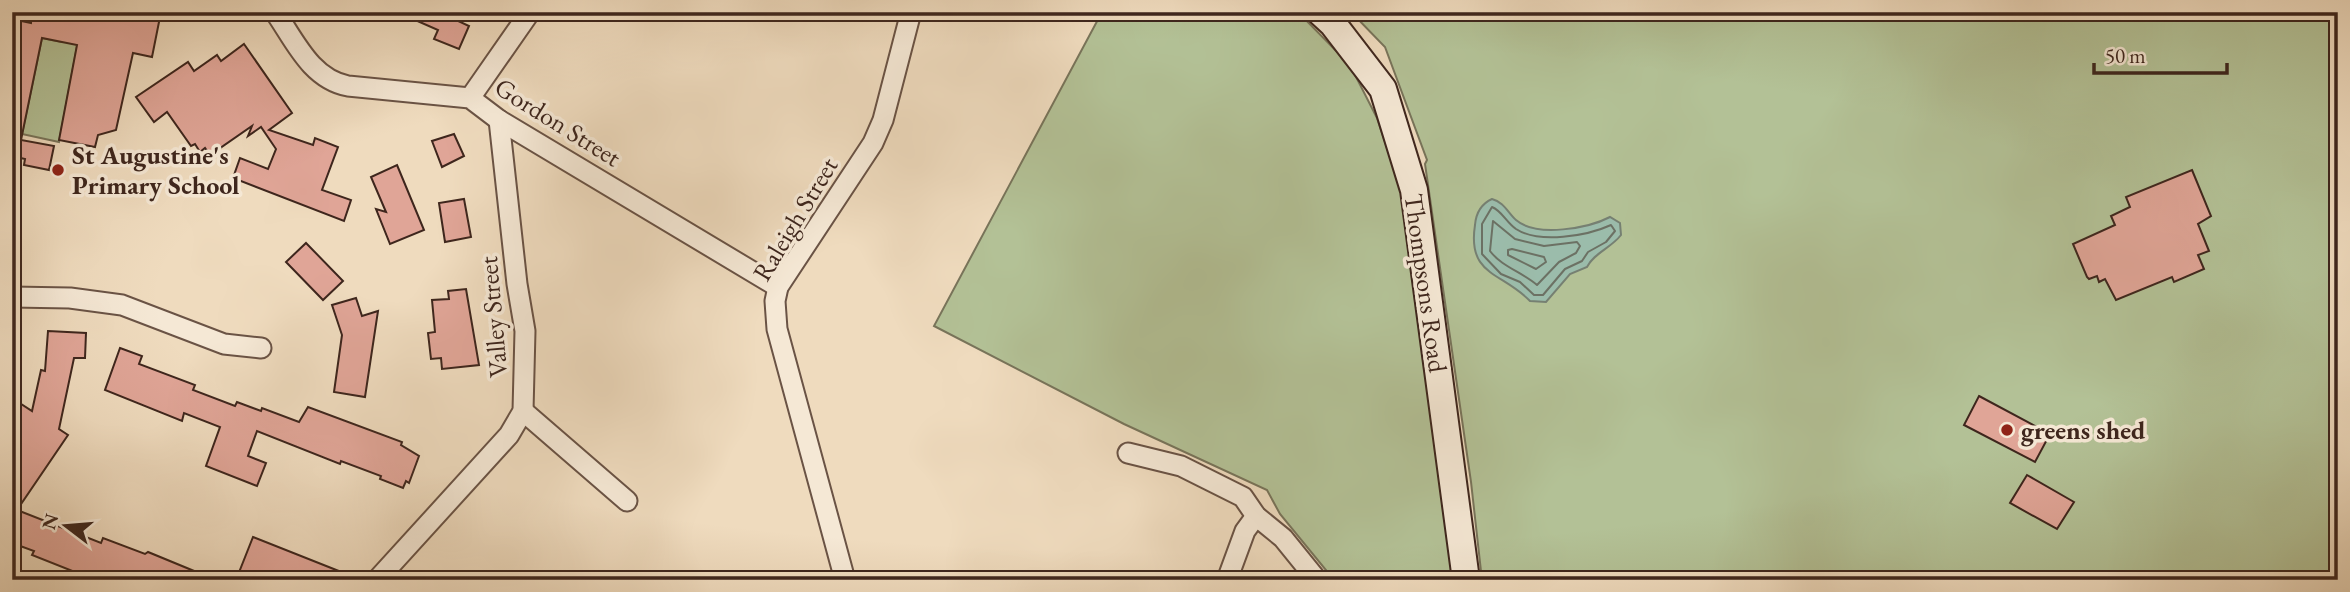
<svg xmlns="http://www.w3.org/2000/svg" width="2350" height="592" font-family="'EB Garamond',serif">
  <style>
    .green { fill: #b3c196; stroke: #78745a; stroke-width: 2 }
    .water { fill: #9bbcab; stroke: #768072; stroke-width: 2 }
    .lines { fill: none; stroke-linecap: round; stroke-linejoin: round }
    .shore { stroke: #6c7164; stroke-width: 2 }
    .building { fill: #e0a597; stroke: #3e261d; stroke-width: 2 }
    .street-casing { stroke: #6a5345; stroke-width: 23 }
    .secondary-casing { stroke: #3e261d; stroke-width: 30 }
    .street { stroke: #f5e8d5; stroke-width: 19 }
    .secondary { stroke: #f5e8d5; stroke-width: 26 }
    .poi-dot { fill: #8f2418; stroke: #f5e8d5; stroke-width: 2.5 }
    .labels { text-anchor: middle; stroke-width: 7; stroke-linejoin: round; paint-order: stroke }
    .street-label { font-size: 26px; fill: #3e261d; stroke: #f5e8d5 }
    .poi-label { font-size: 26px; font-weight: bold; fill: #3e261d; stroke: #f5e8d5; text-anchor: start }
  </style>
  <rect width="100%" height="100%" fill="#efdbbe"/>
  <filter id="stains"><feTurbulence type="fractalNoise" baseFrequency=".00286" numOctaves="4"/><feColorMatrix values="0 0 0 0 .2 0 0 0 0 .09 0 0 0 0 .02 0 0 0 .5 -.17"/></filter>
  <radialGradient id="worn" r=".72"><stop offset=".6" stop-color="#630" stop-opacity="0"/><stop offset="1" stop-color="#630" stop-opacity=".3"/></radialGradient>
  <!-- green -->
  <g class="green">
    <path d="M1102 12H1298L1350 65 1377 118 1404 199 1453 580H1334L1280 514 1267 490 1124 424 934 326Z"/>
    <path d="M1351 12H2338V580H1482L1471 482 1425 164 1427 160 1385 47Z"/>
    <path d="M42 38 62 42 78 41 59 142 22 134Z"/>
  </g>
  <!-- water -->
  <path class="water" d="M1492 199C1504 202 1508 213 1516 220 1537 238 1589 228 1610 217L1620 223 1621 235C1611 248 1594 253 1587 267L1570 274 1546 302 1530 301C1502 272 1467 276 1475 225 1476 213 1481 204 1492 199Z"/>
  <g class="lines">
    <!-- shore -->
    <g class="shore">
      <path d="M1492 207C1502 211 1506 222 1516 229 1539 244 1587 236 1611 225L1615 231 1606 242 1588 252 1582 261 1565 269 1543 295H1534L1520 282 1501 274 1482 254V224Z"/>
      <path d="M1493 221 1515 239 1544 246 1577 242 1580 246 1576 253 1559 262 1537 285C1522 272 1502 267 1490 251Z"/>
      <path d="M1512 249 1544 257 1546 262 1536 269 1508 255V250Z"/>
    </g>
  </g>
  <!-- building -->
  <g class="building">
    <path d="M32 12H161L152 57 133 53 116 130 98 135 95 147 59 140 77 45 42 38 21 140 54 146 49 170 24 165 25 159 12 156V19L31 23Z"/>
    <path d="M397 12H460L456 20 469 26 459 49 434 39 438 30Z"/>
    <path d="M244 44 292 113 269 130 313 145 315 138 338 147 322 190 351 200 344 221 233 178 240 158 268 169 276 149 261 127 248 136 252 126 210 155 205 148 200 152 195 144 191 146 167 112 154 122 136 97 188 62 194 71 217 55 221 61Z"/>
    <path d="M454 134 464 156 442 167 432 141Z"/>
    <path d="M397 165 424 230 390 244 376 209 386 212 371 177Z"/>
    <path d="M2192 170 2211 216 2198 224 2209 251 2198 255 2204 269 2174 282 2172 277 2116 300 2105 279 2099 282 2097 276 2089 279 2087 277 2073 244 2115 225 2111 216 2130 207 2126 197Z"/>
    <path d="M464 199 471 237 445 242 439 203Z"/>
    <path d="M306 243 343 281 323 300 286 262Z"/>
    <path d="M466 289 479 365 442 369 441 358 431 359 428 333 435 332 432 300 449 299 448 291Z"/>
    <path d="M356 298 362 316 378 311 365 397 334 392 342 335 332 305Z"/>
    <path d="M48 331 86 333 85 358H74L59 429 68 435 17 510 101 543 103 538 145 554 148 552 216 580H95L32 555 34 551 12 543V398L32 411 41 370 45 371Z"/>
    <path d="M120 348 142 356 139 364 195 385 193 390 235 406 237 402 261 411 262 408 299 422 308 407 402 442 401 445 419 456 409 483 406 481 403 488 380 479 381 476 341 461 340 464 257 431 248 456 266 463 257 486 206 466 220 427 184 413 182 421 105 390Z"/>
    <path d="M1979 396 2050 434 2035 462 1964 425Z"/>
    <path d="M2027 475 2074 502 2057 529 2010 503Z"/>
    <path d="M253 537 359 579V580H236Z"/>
  </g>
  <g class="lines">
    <defs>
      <g id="street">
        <path d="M275 12C295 41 311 79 348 86L470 98 499 120 778 287"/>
        <path d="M470 98 530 12"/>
        <path d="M12 297 70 298 122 305 224 344 261 348"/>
        <path d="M523 411 627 501"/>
        <path d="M1128 453 1181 466 1243 497 1256 516 1283 538 1317 580"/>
        <path d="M377 580 509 435 523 411 525 331 517 284 499 120"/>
        <path d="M845 580 777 329 775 301 778 287 873 143 883 120 911 12"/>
        <path d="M1227 580 1245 531 1256 516"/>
      </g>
      <path id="secondary" d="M1320 12 1333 24 1383 89 1414 190 1466 580"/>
    </defs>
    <!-- street casing -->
    <use href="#street" class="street-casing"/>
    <!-- secondary casing -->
    <use href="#secondary" class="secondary-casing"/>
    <!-- street -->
    <use href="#street" class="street"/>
    <!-- secondary -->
    <use href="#secondary" class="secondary"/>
  </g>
  <!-- markers -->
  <g class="poi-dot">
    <circle cx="58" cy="170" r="7"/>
    <circle cx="2007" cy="430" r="7"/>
  </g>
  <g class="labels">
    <!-- street labels -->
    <g class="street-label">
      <text transform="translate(558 122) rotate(32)" y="9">Gordon Street</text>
      <text transform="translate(795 219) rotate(-59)" y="9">Raleigh Street</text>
      <text transform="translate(1426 283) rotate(82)" y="9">Thompsons Road</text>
      <text transform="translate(493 317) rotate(-95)" y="9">Valley Street</text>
    </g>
    <!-- poi labels -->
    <g class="poi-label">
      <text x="72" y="164">St Augustine's<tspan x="72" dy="30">Primary School</tspan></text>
      <text x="2021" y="439">greens shed</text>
    </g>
  </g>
  <!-- margin -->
  <rect width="2350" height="592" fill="none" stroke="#efdbbe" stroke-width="42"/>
  <rect x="14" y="14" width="2322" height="564" fill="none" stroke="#3e261d" stroke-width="3.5"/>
  <rect x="21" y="21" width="2308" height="550" fill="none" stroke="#3e261d" stroke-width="2"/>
  <!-- north arrow -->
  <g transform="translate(66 526) rotate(286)" stroke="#f5e8d5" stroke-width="5" paint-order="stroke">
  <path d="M0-5L12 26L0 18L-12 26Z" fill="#3e261d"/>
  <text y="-10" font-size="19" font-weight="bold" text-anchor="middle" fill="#3e261d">N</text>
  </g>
  <!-- scale -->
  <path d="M2094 63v10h133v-10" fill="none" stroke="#3e261d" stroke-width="3.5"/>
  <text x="2105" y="63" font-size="21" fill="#3e261d" stroke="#f5e8d5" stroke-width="5" paint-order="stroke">50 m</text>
  <rect width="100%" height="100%" filter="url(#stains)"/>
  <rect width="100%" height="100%" fill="url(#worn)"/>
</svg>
